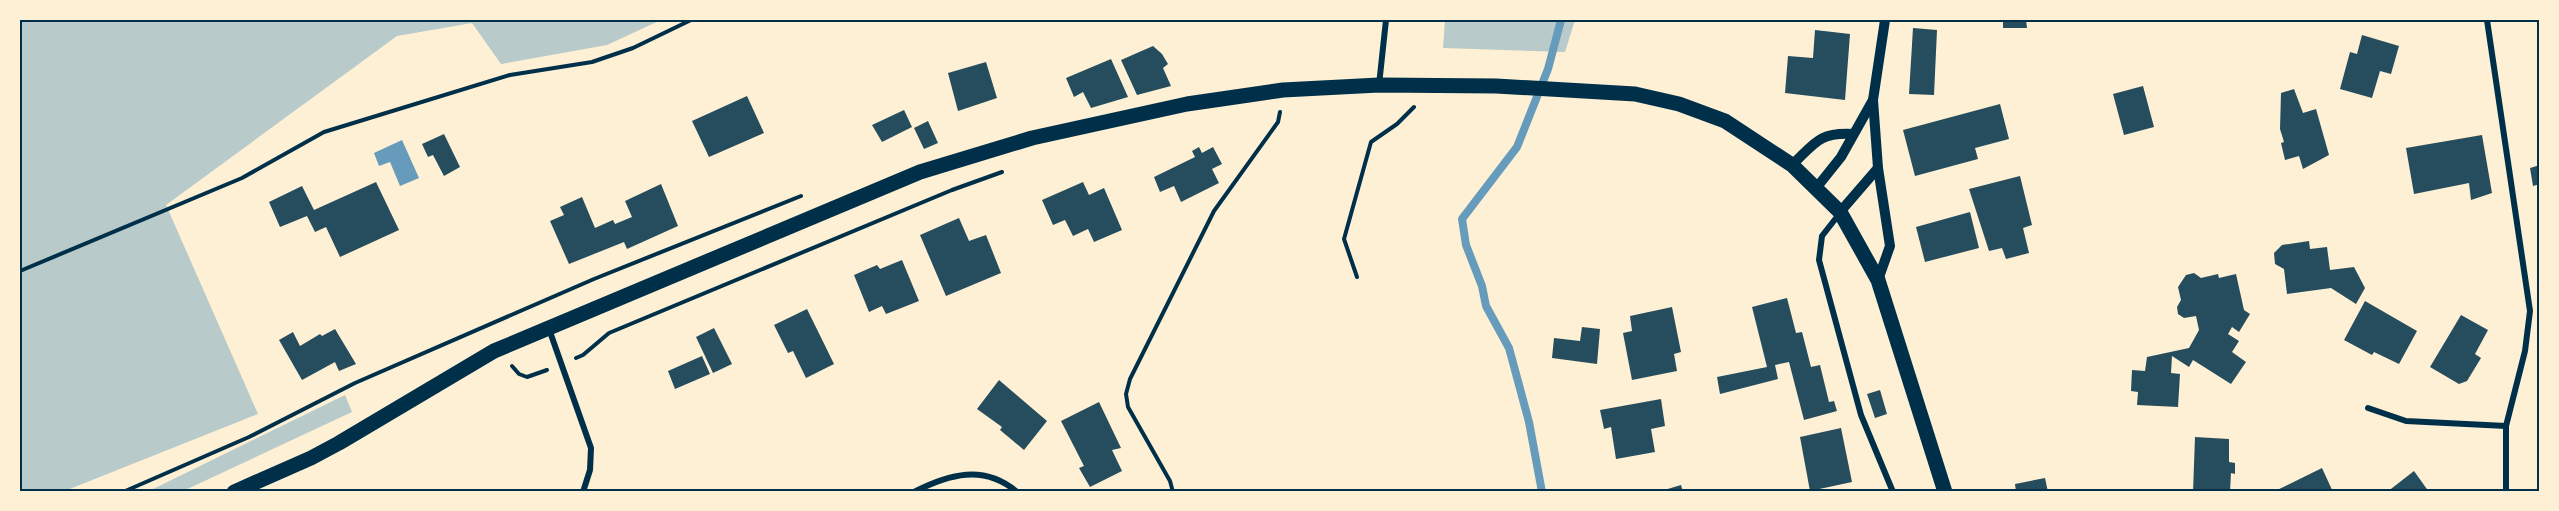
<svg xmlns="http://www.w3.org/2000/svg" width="2559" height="511" font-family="Figtree,sans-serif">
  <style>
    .green { fill: #b9caca }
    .water { fill: #669bbc }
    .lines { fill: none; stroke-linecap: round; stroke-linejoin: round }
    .stream { stroke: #669bbc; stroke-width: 8 }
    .building { fill: #264d5e }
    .path { stroke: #003049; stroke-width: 4 }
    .minor { stroke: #003049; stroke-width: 6 }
    .tertiary { stroke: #003049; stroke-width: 10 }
    .primary { stroke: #003049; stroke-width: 15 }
    .neatline { fill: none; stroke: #003049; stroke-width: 2 }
  </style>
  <rect width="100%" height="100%" fill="#fdf0d5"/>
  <!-- green -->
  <g class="green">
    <path d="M20 20H661L607 45 501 64 472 23 397 36 166 205 258 414 62 492 20 491Z"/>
    <path d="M1445 20H1575L1565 52 1443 48Z"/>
    <path d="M345 395 352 412 183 491H149Z"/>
  </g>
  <!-- water -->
  <path class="water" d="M402 140 419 178 400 186 390 162 379 166 374 153Z"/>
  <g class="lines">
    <!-- stream -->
    <path class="stream" d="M1542 492 1529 422 1509 348 1486 306 1482 286 1466 245 1462 219 1517 147 1548 69 1561 20"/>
  </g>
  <!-- building -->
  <g class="building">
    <path d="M2003 20H2026L2027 28H2003Z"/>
    <path d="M1913 28 1937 30 1934 95 1909 94Z"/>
    <path d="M1815 30 1850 34 1845 100 1785 93 1788 56 1813 58Z"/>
    <path d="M2362 35 2399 46 2391 74 2380 71 2372 98 2340 89 2350 52 2357 54Z"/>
    <path d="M1153 46 1162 54 1168 64 1163 68 1171 86 1137 95 1121 60Z"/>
    <path d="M1111 59 1128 97 1091 108 1083 92 1074 97 1066 78Z"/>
    <path d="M986 62 997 98 958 111 948 73Z"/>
    <path d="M2143 86 2154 127 2124 135 2113 94Z"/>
    <path d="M2294 89 2303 113 2316 109 2329 155 2303 169 2299 156 2285 160 2281 143 2284 142 2280 129 2281 93Z"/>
    <path d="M747 96 764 133 709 157 692 121Z"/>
    <path d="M2000 104 2009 139 1975 148 1978 159 1915 176 1903 130Z"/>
    <path d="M904 110 912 127 882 142 872 125Z"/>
    <path d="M928 121 938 143 924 149 914 128Z"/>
    <path d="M444 134 460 167 444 176 433 155 428 157 422 144Z"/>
    <path d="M2482 135 2492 193 2471 200 2469 183 2414 194 2406 148Z"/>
    <path d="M1199 147 1202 153 1213 147 1222 164 1212 169 1219 183 1181 202 1174 186 1160 192 1154 177 1195 157 1192 151Z"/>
    <path d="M2540 165V184L2533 186 2530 168Z"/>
    <path d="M2020 176 2032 225 2023 228 2029 253 2006 259 2002 248 1989 251 1969 189Z"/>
    <path d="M376 182 399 230 340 257 326 227 315 232 307 216 280 227 269 202 302 186 314 210Z"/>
    <path d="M1083 182 1089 195 1104 188 1122 230 1094 242 1088 229 1073 236 1065 220 1053 225 1042 200Z"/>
    <path d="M661 184 678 226 627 249 624 242 569 264 550 221 564 215 560 207 582 197 595 228 613 220 615 224 632 217 625 201Z"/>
    <path d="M1970 212 1979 248 1925 262 1916 227Z"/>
    <path d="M959 218 969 241 986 235 1001 273 946 296 920 235Z"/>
    <path d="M2309 241 2310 249 2327 247 2330 270 2354 267 2365 288 2356 304 2331 288 2287 294 2284 269 2275 264 2274 253 2282 245Z"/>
    <path d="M902 260 919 301 886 314 882 306 869 312 854 275 877 265 880 269Z"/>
    <path d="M2194 273 2201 278 2218 274 2219 278 2236 274 2244 310 2250 314 2239 332 2232 327 2228 334 2239 341 2232 352 2246 362 2231 384 2193 360 2189 367 2172 356 2171 373 2180 374 2178 407 2137 405 2138 392 2131 391 2132 370 2145 371 2147 357 2189 348 2199 330 2196 316 2184 318 2178 314 2177 307 2181 300 2178 287 2186 275Z"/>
    <path d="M1787 298 1796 333 1802 332 1811 367 1820 365 1829 402 1834 401 1837 411 1804 420 1789 362 1775 365 1778 379 1720 394 1717 377 1767 367 1752 307Z"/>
    <path d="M2365 301 2417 331 2399 364 2374 352 2372 355 2344 340Z"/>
    <path d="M1672 307 1681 352 1674 354 1677 371 1632 380 1623 333 1632 331 1630 316Z"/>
    <path d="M807 309 834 364 806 378 793 351 788 353 774 325Z"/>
    <path d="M2461 315 2488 330 2475 354 2481 358 2467 381 2459 384 2430 367Z"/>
    <path d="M1582 327 1600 329 1597 364 1552 358 1554 338 1580 341Z"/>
    <path d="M714 328 732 364 713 373 696 337Z"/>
    <path d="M335 329 356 364 339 371 335 362 302 380 279 340 293 332 300 346 320 334 322 336Z"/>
    <path d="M702 356 710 374 675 389 668 371Z"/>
    <path d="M999 380 1047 421 1024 450 1000 430 1002 427 977 409Z"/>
    <path d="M1880 390 1887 414 1875 418 1867 394Z"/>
    <path d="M1661 399 1665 426 1651 429 1655 452 1616 459 1611 427 1604 429 1600 410Z"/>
    <path d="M1099 402 1121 448 1112 450 1122 471 1090 487 1079 468 1084 466 1061 421Z"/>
    <path d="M1841 428 1852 482 1810 491 1800 437Z"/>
    <path d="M2195 437 2229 439V462L2235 463V474L2231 473 2230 492H2193Z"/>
    <path d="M2322 468 2333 492H2273Z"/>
    <path d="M2414 471 2429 492H2387Z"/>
    <path d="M2045 478 2048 492H2016L2015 484Z"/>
    <path d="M1681 485 1683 492H1661V491Z"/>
  </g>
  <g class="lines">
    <!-- path -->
    <g class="path">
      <path d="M20 271 242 178 324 132 510 75 592 62 633 48 691 20"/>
      <path d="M1357 277 1344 239 1371 142 1397 124 1414 107"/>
      <path d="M576 358 583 355 609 333 952 190 1002 172"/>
      <path d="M512 366 519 374 527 377 547 370"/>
      <path d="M123 492 249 437 355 383 594 279 801 196"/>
      <path d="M1173 492 1170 481 1128 407 1126 394 1130 379 1214 211 1278 122 1280 112"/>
    </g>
    <!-- minor -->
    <g class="minor">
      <path d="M1379 85 1386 20"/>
      <path d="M1840 213 1822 236 1819 260 1861 415 1893 492"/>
      <path d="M549 329 591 448 590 470 583 492"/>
      <path d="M2368 408 2406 421 2506 426 2525 351 2530 311 2487 20"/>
      <path d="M2506 426V492"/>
      <path d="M914 492C949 474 984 464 1017 492"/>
    </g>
    <!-- tertiary -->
    <g class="tertiary">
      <path d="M1873 100 1878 168 1890 246 1878 280"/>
      <path d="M1792 165C1815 143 1819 132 1853 134"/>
      <path d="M1817 187 1841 157 1873 100 1885 20"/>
      <path d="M1840 212 1878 168"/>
    </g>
    <!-- primary -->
    <path class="primary" d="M234 492 311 458 339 443 494 351 920 172 1032 138 1187 104 1283 90 1379 85 1496 86 1635 94 1679 104 1725 121 1792 165 1840 212 1878 280 1945 492"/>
  </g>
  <!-- border -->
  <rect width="2559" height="511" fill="none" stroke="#fdf0d5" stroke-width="42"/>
  <rect x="21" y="21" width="2517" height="469" class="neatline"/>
</svg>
